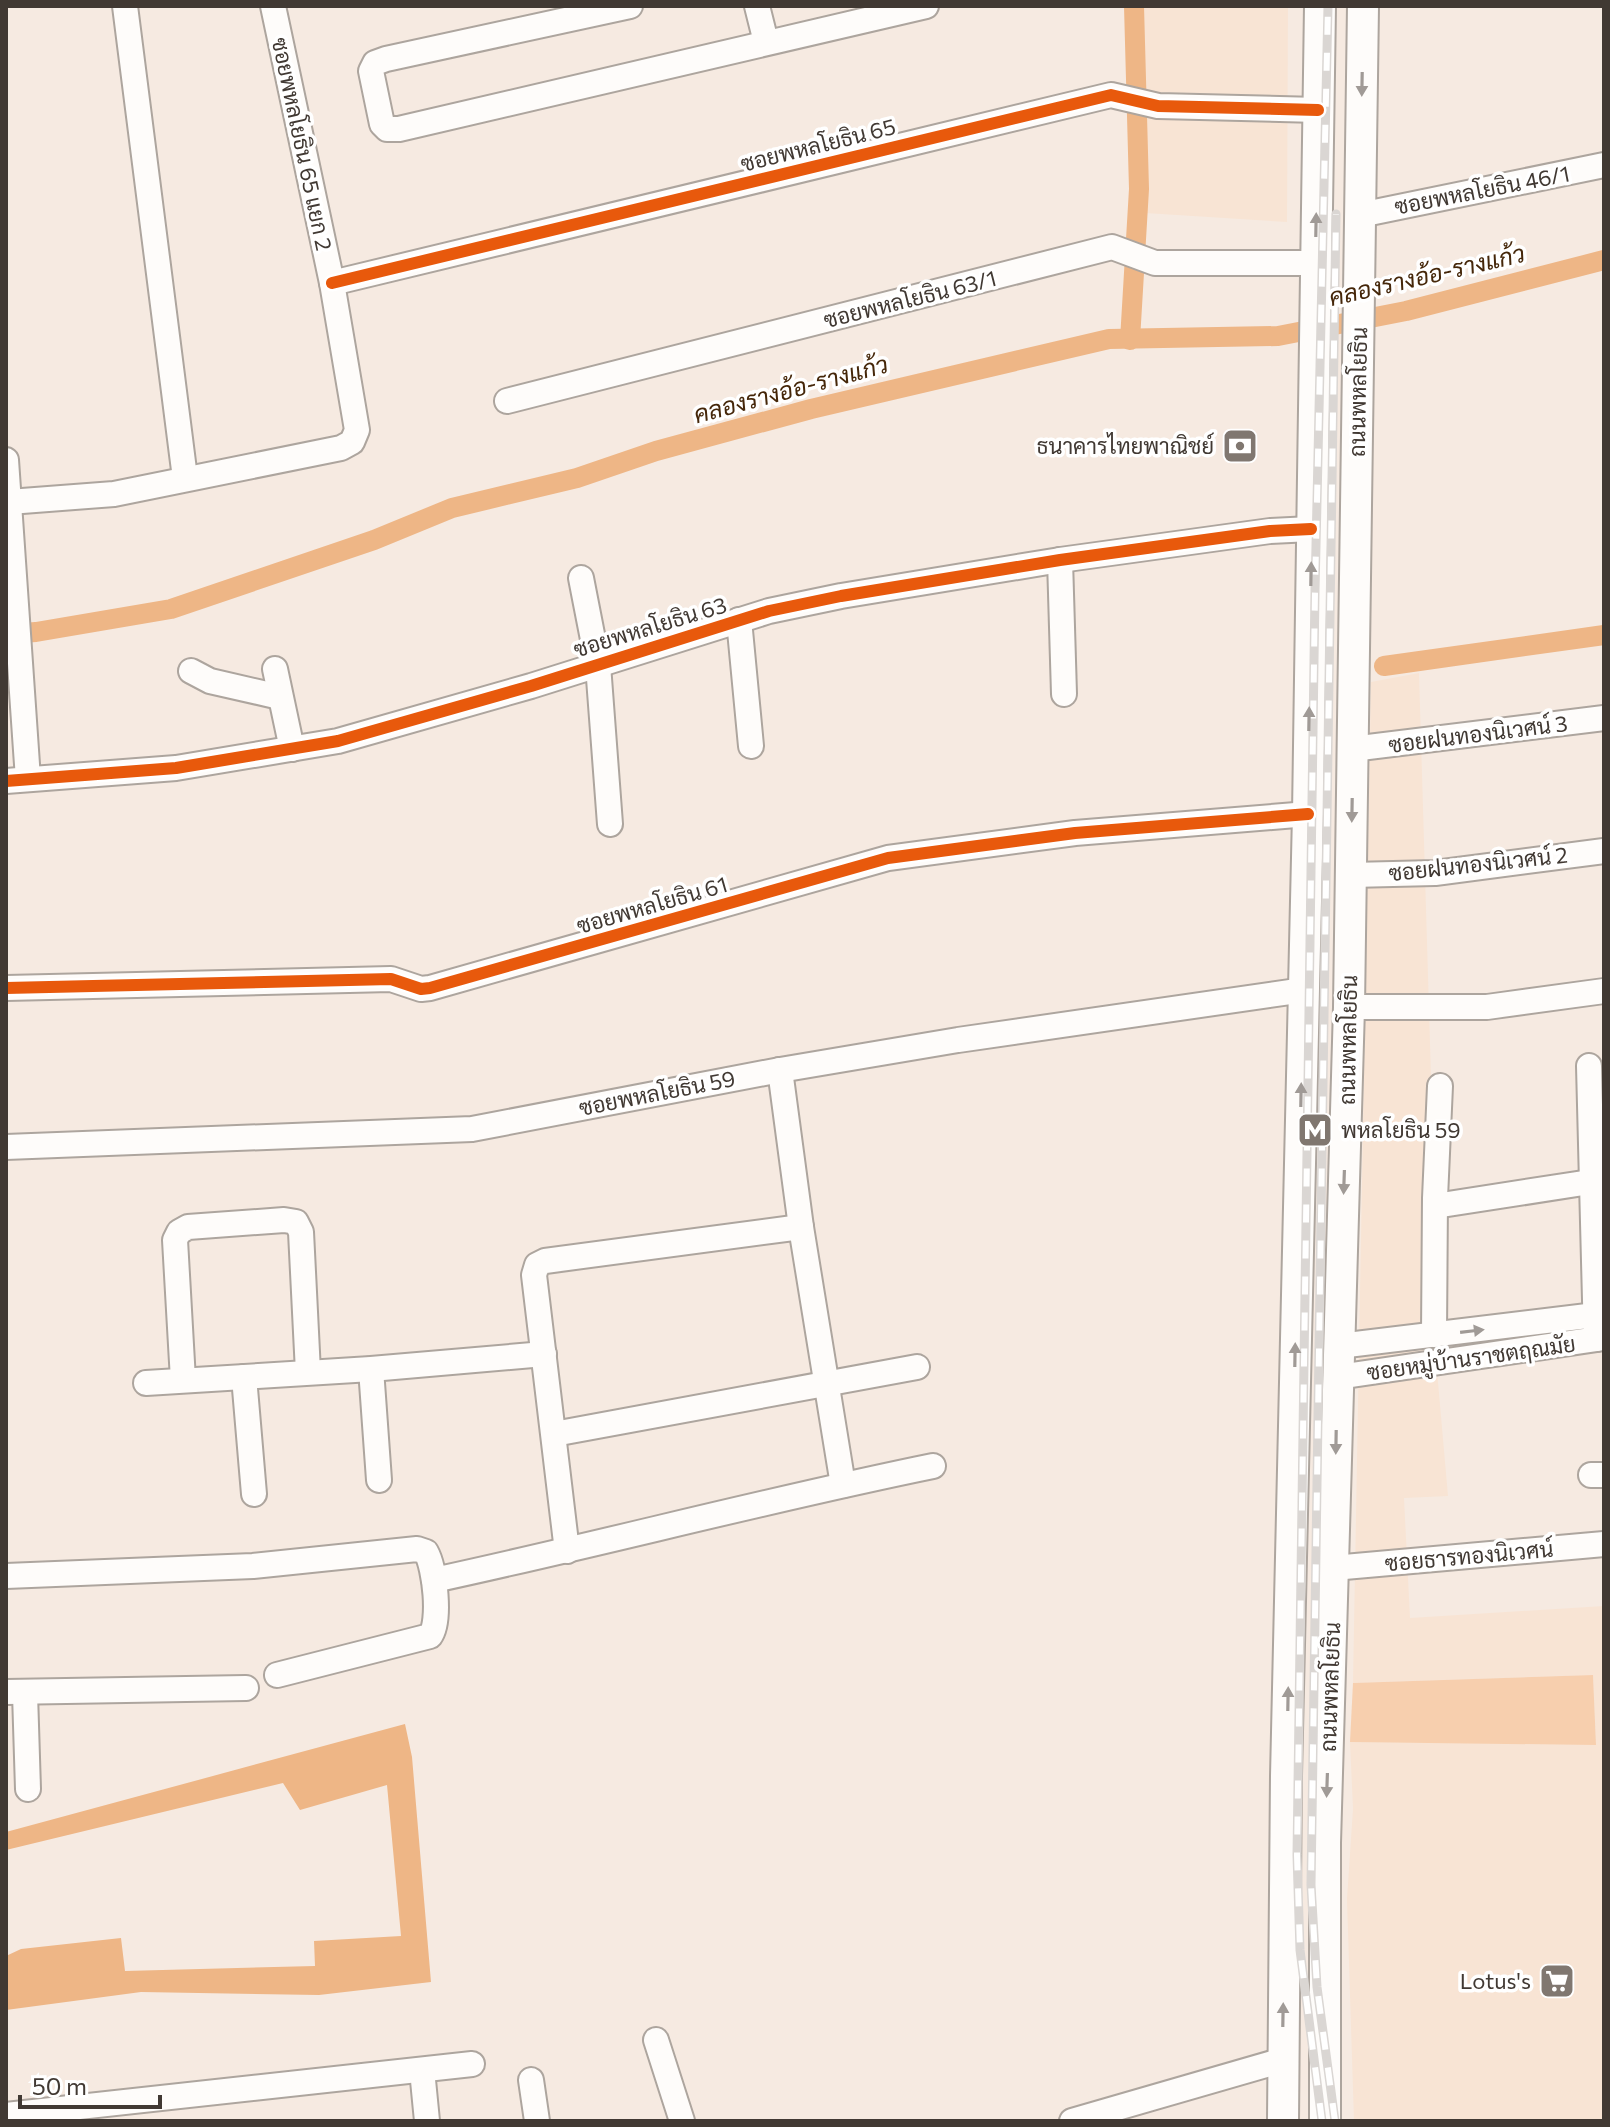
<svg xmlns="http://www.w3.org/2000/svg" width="1610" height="2127" font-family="Commissioner,Sarabun,sans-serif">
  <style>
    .built { fill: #f8e4d4 }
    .green { fill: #f7cfae }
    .water { fill: #eeb686 }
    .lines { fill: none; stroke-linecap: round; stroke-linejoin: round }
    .canal { stroke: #eeb686; stroke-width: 20 }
    .minor-casing { stroke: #ada59e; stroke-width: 28 }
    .major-casing { stroke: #ada59e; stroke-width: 34 }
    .minor { stroke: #fefcfa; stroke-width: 24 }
    .major { stroke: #fefcfa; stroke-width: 30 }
    .rail-casing { stroke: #dad6d3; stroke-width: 9 }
    .rail { stroke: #fff; stroke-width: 6; stroke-dasharray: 18; stroke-linecap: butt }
    .cycleway-casing { stroke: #fff; stroke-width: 17 }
    .cycleway { stroke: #e8590c; stroke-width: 12 }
    .oneway { fill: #a09a96 }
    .labels { text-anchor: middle; stroke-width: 7; stroke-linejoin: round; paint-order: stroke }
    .street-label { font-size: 22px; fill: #413933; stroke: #fff }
    .poi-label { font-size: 22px; fill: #413933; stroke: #fff; text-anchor: end }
    .water-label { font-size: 24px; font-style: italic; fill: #45270a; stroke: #fff }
  </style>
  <rect width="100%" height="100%" fill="#f6eae1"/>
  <!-- built -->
  <g class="built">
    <path d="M1140 6H1288L1287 222 1145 213Z"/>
    <path d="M1419 673 1431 1077 1447 1076V1194L1428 1197 1437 1371 1448 1496 1404 1498 1410 1618 1604 1606V2121H1354L1347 1899 1353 1809 1350 1742 1596 1744 1593 1675 1353 1683 1371 682Z"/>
  </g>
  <!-- green -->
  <path class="green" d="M1593 1675 1596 1745 1350 1742 1353 1683Z"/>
  <!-- water -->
  <path class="water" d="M405 1724 412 1757 431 1982 319 1995 141 1992 6 2010V1956L21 1949 121 1938 125 1971 315 1966 314 1941 401 1936 387 1785 300 1810 283 1783 6 1850V1832Z"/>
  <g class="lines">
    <!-- canal -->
    <g class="canal">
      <path d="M1130 340 1139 189 1134 6"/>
      <path d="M6 634 36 632 171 609 374 540 452 508 577 478 656 451 811 409 1109 339 1278 336 1406 311 1604 260"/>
      <path d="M1384 666 1604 635"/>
    </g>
    <defs>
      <g id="minor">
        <path d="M125 6 185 478"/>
        <path d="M630 6 386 59 375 63 371 71 382 124 387 129H399L926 6"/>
        <path d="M757 6 766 42"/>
        <path d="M1360 215 1604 165"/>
        <path d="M332 283 1111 95 1158 106 1318 110"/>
        <path d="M507 401 1112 247 1155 263H1316"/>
        <path d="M6 460 28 779"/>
        <path d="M9 502 114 494 341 448 352 442 357 430 332 283 273 6"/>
        <path d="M1060 560 1064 694"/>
        <path d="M581 578 598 665 610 824"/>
        <path d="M739 620 751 746"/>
        <path d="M275 669 292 749"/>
        <path d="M191 671 210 681 280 697"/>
        <path d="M1352 749 1604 718"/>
        <path d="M6 781 176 768 338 741 531 686 769 611 841 596 1060 560 1270 531 1311 529"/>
        <path d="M1351 875 1435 873 1604 851"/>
        <path d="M6 988 391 979 421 989 430 988 888 858 1075 833 1308 814"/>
        <path d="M1349 1007H1487L1604 991"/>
        <path d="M1589 1066 1596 1339"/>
        <path d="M780 1070 801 1227 843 1485"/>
        <path d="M6 1147 472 1129 780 1070 958 1040 1304 990"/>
        <path d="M1435 1206 1590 1182"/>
        <path d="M1434 1335 1435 1198 1440 1086"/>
        <path d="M1339 1346 1604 1314"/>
        <path d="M371 1369 379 1480"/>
        <path d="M244 1377 254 1494"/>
        <path d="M1338 1377 1604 1338"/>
        <path d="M183 1380 175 1240 179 1232 188 1227 284 1220 296 1222 301 1232 308 1372"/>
        <path d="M146 1383 371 1369 544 1354"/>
        <path d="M554 1434 917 1367"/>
        <path d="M1591 1475H1604"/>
        <path d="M567 1551 534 1275 537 1265 545 1261 801 1227"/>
        <path d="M1333 1568 1604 1544"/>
        <path d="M6 1576 253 1566 417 1549 426 1552C435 1568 441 1622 430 1636L277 1675"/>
        <path d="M434 1580C601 1544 766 1500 933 1466"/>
        <path d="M6 1692 246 1688"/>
        <path d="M25 1693 28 1789"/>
        <path d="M656 2040 682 2121"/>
        <path d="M422 2070 427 2121"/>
        <path d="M531 2080 537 2121"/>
        <path d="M6 2115 472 2064"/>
        <path d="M1072 2121 1283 2060"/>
      </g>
      <g id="major">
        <path d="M1283 2121 1286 1776 1308 814 1320 6"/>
        <path d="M1325 2121V1843L1349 1007 1363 6"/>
      </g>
    </defs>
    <!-- minor casing -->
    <use href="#minor" class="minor-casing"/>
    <!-- major casing -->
    <use href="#major" class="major-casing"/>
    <!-- minor -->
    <use href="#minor" class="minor"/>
    <!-- major -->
    <use href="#major" class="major"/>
    <defs>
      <g id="rail">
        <path d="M1322 2121 1300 1950 1297 1855 1315 591 1328 6"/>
        <path d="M1335 2121 1317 1987 1311 1885 1336 214"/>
      </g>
    </defs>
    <!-- rail casing -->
    <use href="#rail" class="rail-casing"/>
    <!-- rail -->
    <use href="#rail" class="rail"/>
    <defs>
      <g id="cycleway">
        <path d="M332 283 1111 95 1158 106 1318 110"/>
        <path d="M6 781 176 768 338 741 531 686 769 611 841 596 1060 560 1270 531 1311 529"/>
        <path d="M6 988 391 979 421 989 430 988 888 858 1075 833 1308 814"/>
      </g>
    </defs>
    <!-- cycleway casing -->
    <use href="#cycleway" class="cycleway-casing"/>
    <!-- cycleway -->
    <use href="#cycleway" class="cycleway"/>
  </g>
  <!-- one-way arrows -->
  <defs><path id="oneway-solid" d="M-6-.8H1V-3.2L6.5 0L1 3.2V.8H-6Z" transform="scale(2)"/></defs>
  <g class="oneway">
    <use href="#oneway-solid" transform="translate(1362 84) rotate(91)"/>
    <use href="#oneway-solid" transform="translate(1316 225) rotate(-89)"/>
    <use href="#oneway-solid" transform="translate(1311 574) rotate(-89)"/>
    <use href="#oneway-solid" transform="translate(1309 719) rotate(-89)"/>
    <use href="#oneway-solid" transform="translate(1352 810) rotate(91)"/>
    <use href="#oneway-solid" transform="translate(1301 1095) rotate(-89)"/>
    <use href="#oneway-solid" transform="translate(1344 1182) rotate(92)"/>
    <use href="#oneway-solid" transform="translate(1472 1331) rotate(-7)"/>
    <use href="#oneway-solid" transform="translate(1295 1355) rotate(-89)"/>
    <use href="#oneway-solid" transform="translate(1336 1442) rotate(91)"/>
    <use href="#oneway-solid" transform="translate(1288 1699) rotate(-89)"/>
    <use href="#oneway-solid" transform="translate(1327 1785) rotate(92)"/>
    <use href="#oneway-solid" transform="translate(1283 2015) rotate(-89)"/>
  </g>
  <!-- icons -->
  <defs>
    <symbol id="bank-square" viewBox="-11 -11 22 22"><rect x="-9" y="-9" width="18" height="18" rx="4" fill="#807770" stroke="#fff"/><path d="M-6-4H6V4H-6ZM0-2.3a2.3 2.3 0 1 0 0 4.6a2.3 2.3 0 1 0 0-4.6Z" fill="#fff"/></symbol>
    <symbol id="metro-square" viewBox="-11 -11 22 22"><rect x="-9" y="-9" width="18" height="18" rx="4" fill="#807770" stroke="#fff"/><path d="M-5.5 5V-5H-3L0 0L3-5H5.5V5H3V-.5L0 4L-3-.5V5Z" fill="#fff"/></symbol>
    <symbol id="supermarket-square" viewBox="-11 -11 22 22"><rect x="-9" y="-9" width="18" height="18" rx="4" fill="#807770" stroke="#fff"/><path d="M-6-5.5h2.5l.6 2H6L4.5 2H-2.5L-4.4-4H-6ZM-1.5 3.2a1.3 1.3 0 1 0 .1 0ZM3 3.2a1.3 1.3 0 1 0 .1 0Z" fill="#fff"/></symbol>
  </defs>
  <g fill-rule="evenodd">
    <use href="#bank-square" x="1220" y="426" width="40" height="40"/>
    <use href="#metro-square" x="1295" y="1110" width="40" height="40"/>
    <use href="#supermarket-square" x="1537" y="1961" width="40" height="40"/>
  </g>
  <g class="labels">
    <!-- street labels -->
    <g class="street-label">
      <text transform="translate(302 144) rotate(78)" y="8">ซอยพหลโยธิน 65 แยก 2</text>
      <text transform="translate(818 145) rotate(-14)" y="8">ซอยพหลโยธิน 65</text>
      <text transform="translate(1482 190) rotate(-11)" y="8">ซอยพหลโยธิน 46/1</text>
      <text transform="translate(910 299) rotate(-14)" y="8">ซอยพหลโยธิน 63/1</text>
      <text transform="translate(1358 392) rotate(-89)" y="8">ถนนพหลโยธิน</text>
      <text transform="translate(650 627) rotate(-17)" y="8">ซอยพหลโยธิน 63</text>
      <text transform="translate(1478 734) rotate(-7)" y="8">ซอยฝนทองนิเวศน์ 3</text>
      <text transform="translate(1478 864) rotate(-6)" y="8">ซอยฝนทองนิเวศน์ 2</text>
      <text transform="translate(652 905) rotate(-16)" y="8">ซอยพหลโยธิน 61</text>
      <text transform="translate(1348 1040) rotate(-89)" y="8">ถนนพหลโยธิน</text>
      <text transform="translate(657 1093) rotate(-11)" y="8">ซอยพหลโยธิน 59</text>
      <text transform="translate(1471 1358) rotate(-8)" y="8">ซอยหมู่บ้านราชตฤณมัย</text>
      <text transform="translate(1469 1556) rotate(-5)" y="8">ซอยธารทองนิเวศน์</text>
      <text transform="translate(1330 1687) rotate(-88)" y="8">ถนนพหลโยธิน</text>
    </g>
    <!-- poi labels -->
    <g class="poi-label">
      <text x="1214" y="454">ธนาคารไทยพาณิชย์</text>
      <text x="1341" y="1138" text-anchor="start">พหลโยธิน 59</text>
      <text x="1531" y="1989">Lotus's</text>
    </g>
    <!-- water labels -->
    <g class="water-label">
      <text transform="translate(1427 276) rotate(-13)" y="8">คลองรางอ้อ-รางแก้ว</text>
      <text transform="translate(791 390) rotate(-15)" y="8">คลองรางอ้อ-รางแก้ว</text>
    </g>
  </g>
  <!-- border -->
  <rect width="1610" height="2127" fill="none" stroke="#413933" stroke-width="16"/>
  <!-- scale -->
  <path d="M20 2095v12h140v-12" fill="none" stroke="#413933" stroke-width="4"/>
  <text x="32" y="2095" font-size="24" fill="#413933" stroke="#ffffff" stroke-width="6" paint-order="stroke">50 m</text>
</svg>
